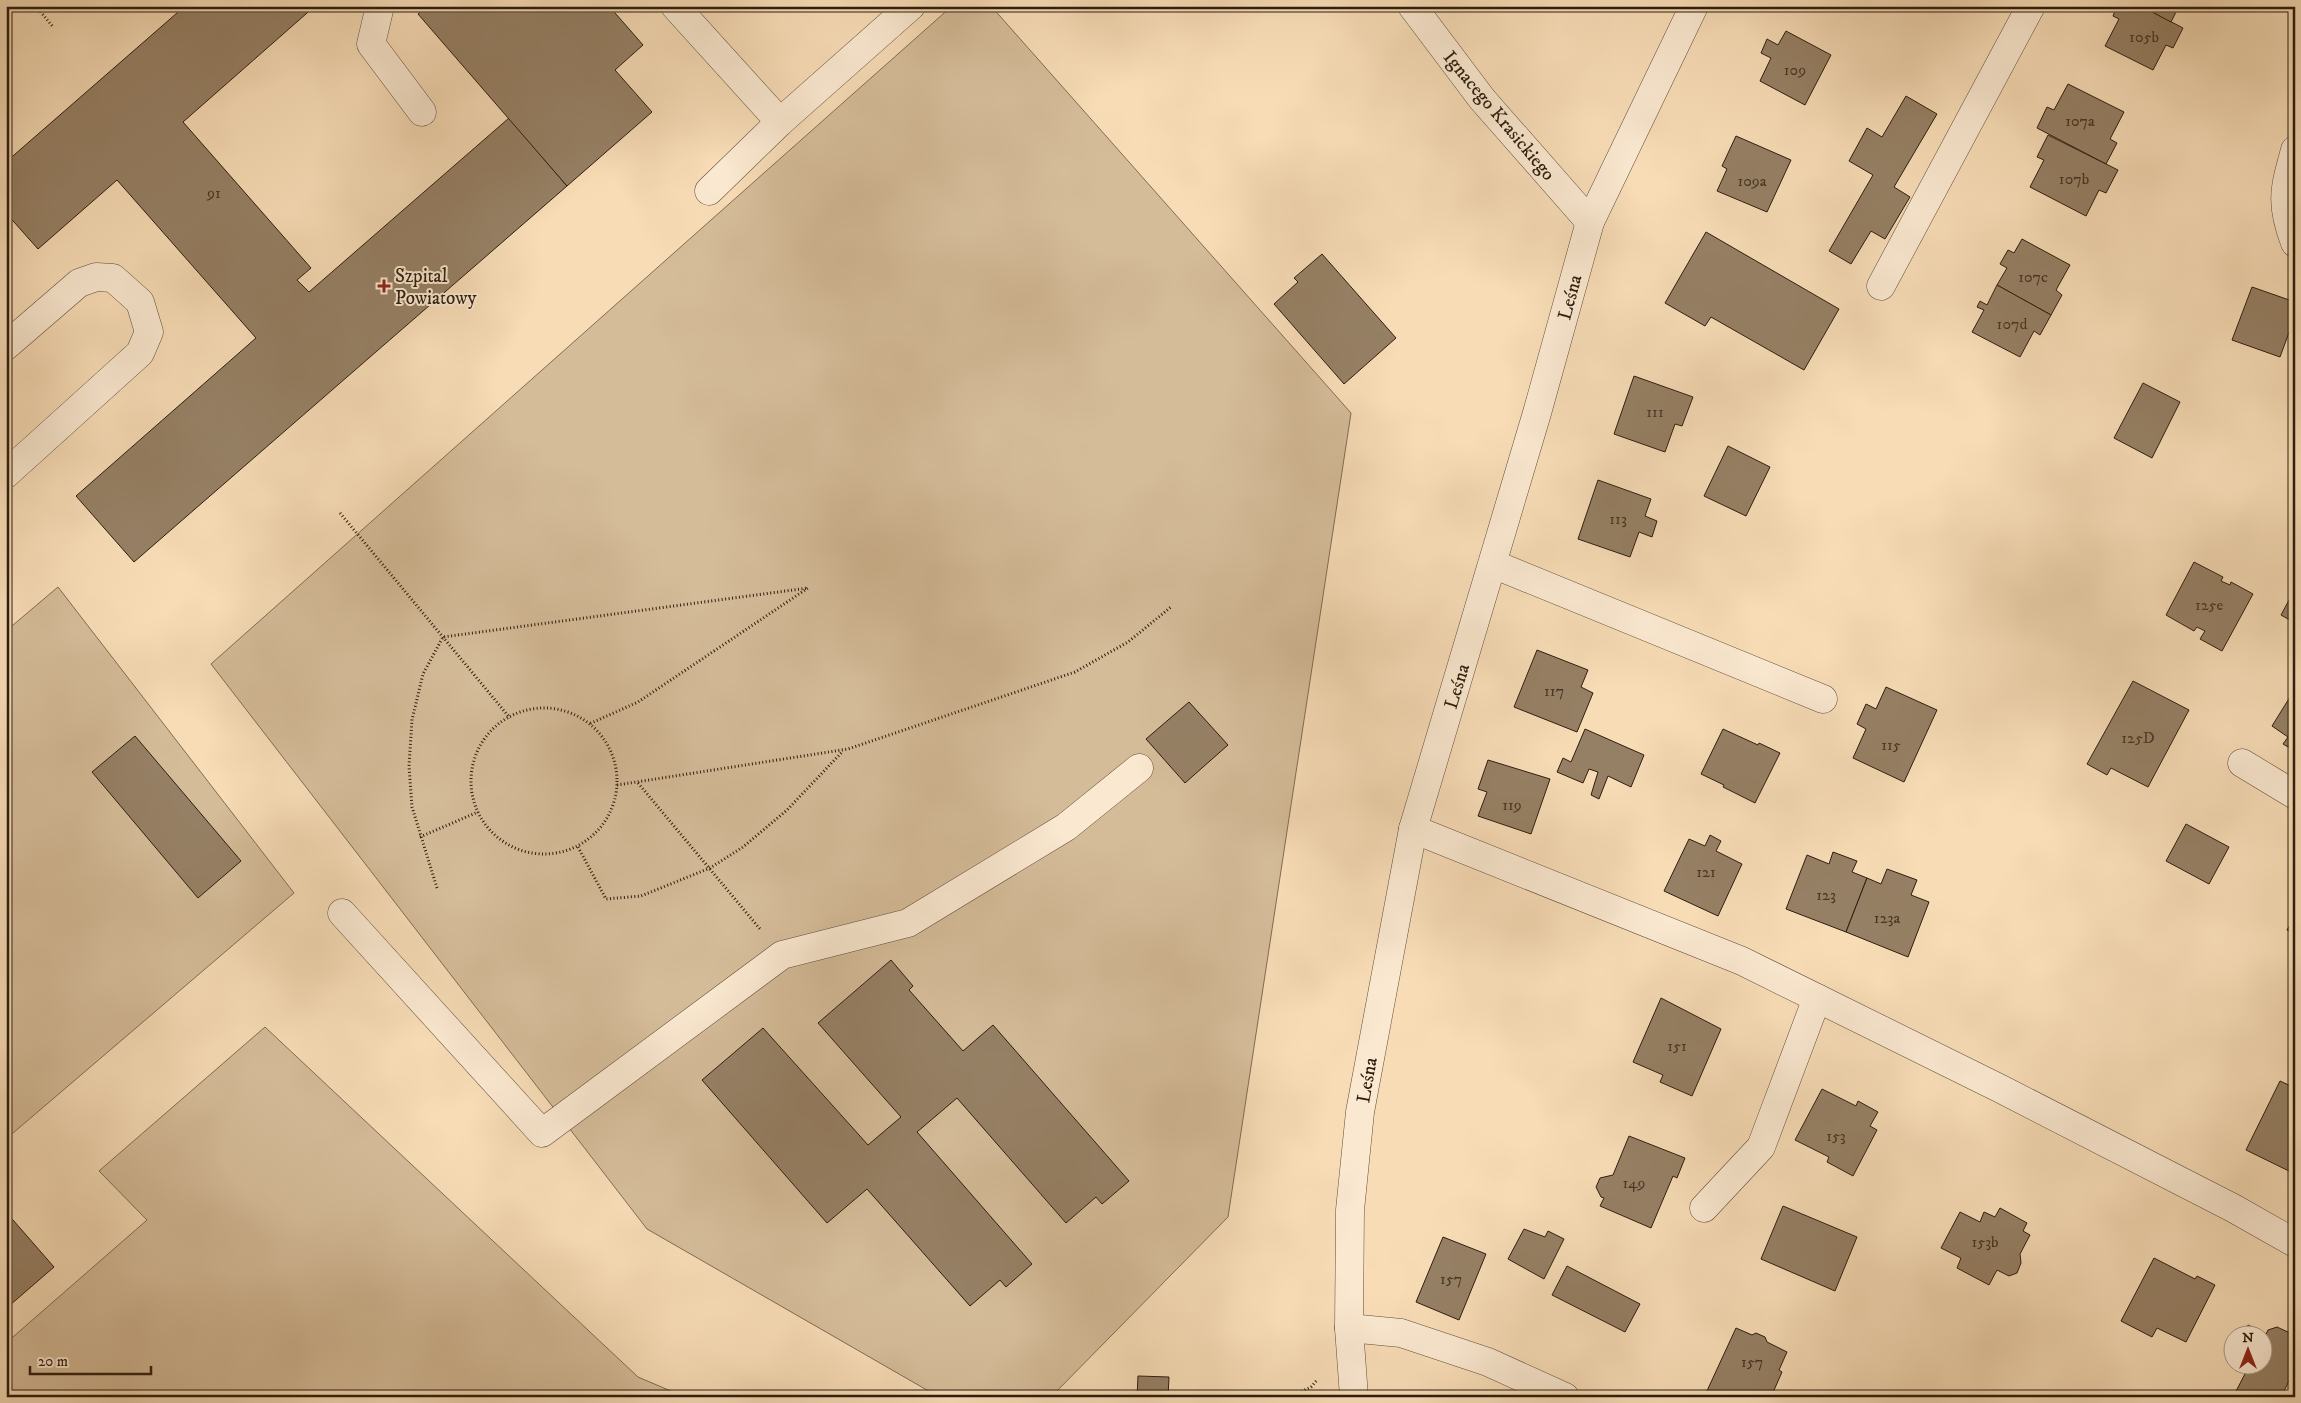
<svg xmlns="http://www.w3.org/2000/svg" width="2301" height="1403" font-family="'IM FELL DW Pica',serif">
  <style>
    .green { fill: #d5bc99; stroke: #816c54 }
    .building { fill: #968065; stroke: #2d1d0e }
    .lines { fill: none; stroke-linecap: round; stroke-linejoin: round }
    .minor-casing { stroke: #604d38; stroke-width: 29 }
    .path { stroke: #2d1d0e; stroke-width: 3; stroke-dasharray: 1 2.5; stroke-linecap: butt }
    .minor { stroke: #fae8d0; stroke-width: 28 }
    .poi-dot { fill: #8f2418; stroke: #fae8d0; stroke-width: 2 }
    .labels { text-anchor: middle; stroke-width: 4; stroke-linejoin: round; paint-order: stroke }
    .number-label { font-size: 16px; fill: #473624 }
    .street-label { font-size: 19px; fill: #2d1d0e; stroke: #fae8d0 }
    .poi-label { font-size: 19px; fill: #2d1d0e; stroke: #fae8d0; text-anchor: start }
  </style>
  <rect width="100%" height="100%" fill="#f7dcb6"/>
  <filter id="stains"><feTurbulence type="fractalNoise" baseFrequency=".004" numOctaves="4"/><feColorMatrix values="0 0 0 0 .2 0 0 0 0 .09 0 0 0 0 .02 0 0 0 .5 -.17"/></filter>
  <radialGradient id="worn" r=".72"><stop offset=".6" stop-color="#630" stop-opacity="0"/><stop offset="1" stop-color="#630" stop-opacity=".3"/></radialGradient>
  <!-- green -->
  <g class="green">
    <path d="M952 6H991L1351 413 1228 1217 1051 1397H939L647 1229 211 664Z"/>
    <path d="M58 587 294 893 6 1139V631Z"/>
    <path d="M265 1027 638 1377 685 1397H6V1343L147 1220 99 1171Z"/>
  </g>
  <!-- building -->
  <g class="building">
    <path d="M185 6H315L183 122 311 268 297 280 309 292 509 118 567 186 134 562 76 496 256 338 117 180 38 249 6 213V162Z"/>
    <path d="M427 6H609L643 45 615 70 652 112 567 186 418 14Z"/>
    <path d="M2117 6H2141L2183 28 2173 48 2166 45 2153 70 2105 46 2119 19 2113 16Z"/>
    <path d="M2141 6H2179L2171 22Z"/>
    <path d="M1786 31 1831 55 1805 105 1760 81 1771 58 1761 53 1767 39 1778 45Z"/>
    <path d="M2068 84 2124 112 2110 139 2117 143 2106 164 2037 128 2047 107 2054 110Z"/>
    <path d="M1906 96 1937 114 1894 187 1910 197 1885 239 1871 231 1851 264 1829 251 1873 175 1849 161 1867 128 1882 137Z"/>
    <path d="M2048 135 2118 170 2106 193 2099 190 2086 216 2030 187 2044 160 2037 157Z"/>
    <path d="M1736 136 1791 160 1767 212 1717 191 1727 169 1722 166Z"/>
    <path d="M1706 232 1839 309 1804 370 1711 317 1705 326 1665 303Z"/>
    <path d="M2022 239 2070 265 2056 290 2062 295 2051 315 1997 285 2007 268 2000 264 2008 250 2014 253Z"/>
    <path d="M1322 254 1396 338 1344 384 1274 304 1298 282 1294 278Z"/>
    <path d="M1997 285 2051 315 2040 335 2034 331 2020 357 1972 332 1984 310 1977 307 1980 301 1987 305Z"/>
    <path d="M2252 287 2295 302V316L2280 357 2232 340Z"/>
    <path d="M1634 376 1693 397 1682 426 1675 424 1665 452 1614 434Z"/>
    <path d="M2143 383 2180 402 2152 458 2114 438Z"/>
    <path d="M1728 446 1770 467 1746 516 1704 496Z"/>
    <path d="M1598 480 1651 499 1645 516 1657 521 1652 537 1639 532 1630 557 1578 539Z"/>
    <path d="M2194 562 2223 577 2221 581 2230 585 2231 582 2253 594 2222 651 2200 639 2205 631 2197 627 2194 631 2166 615Z"/>
    <path d="M2295 589V623L2281 615Z"/>
    <path d="M1537 650 1588 670 1581 687 1593 693 1577 732 1514 707Z"/>
    <path d="M2133 681 2189 710 2148 787 2111 768 2107 775 2087 764Z"/>
    <path d="M1886 687 1937 710 1904 782 1853 758 1866 729 1857 724 1866 704 1876 709Z"/>
    <path d="M2295 689V751L2283 744 2288 737 2272 726Z"/>
    <path d="M1189 702 1228 745 1185 783 1146 739Z"/>
    <path d="M1585 729 1644 755 1631 787 1608 776 1599 799 1591 795 1598 772 1589 769 1583 783 1557 772 1563 758 1571 762Z"/>
    <path d="M1723 729 1758 745 1759 743 1780 753 1755 803 1723 787 1724 785 1701 774Z"/>
    <path d="M135 736 241 861 198 898 92 772Z"/>
    <path d="M1488 760 1550 779 1531 834 1478 816 1487 792 1478 789Z"/>
    <path d="M2186 824 2229 847 2209 884 2166 861Z"/>
    <path d="M1710 835 1721 841 1716 851 1742 864 1718 916 1664 891 1689 839 1705 846Z"/>
    <path d="M1833 852 1857 861 1852 872 1867 878 1846 932 1786 909 1807 855 1829 864Z"/>
    <path d="M1887 869 1917 880 1911 895 1929 902 1908 957 1846 932 1867 878 1881 884Z"/>
    <path d="M2295 916V933L2287 930Z"/>
    <path d="M891 960 913 986 909 990 963 1051 993 1025 1129 1181 1102 1204 1096 1197 1066 1223 957 1098 917 1132 1032 1264 1006 1287 1000 1280 970 1306 867 1189 827 1223 702 1080 763 1028 868 1145 901 1117 818 1023Z"/>
    <path d="M1661 998 1721 1029 1692 1096 1660 1082 1663 1075 1633 1062Z"/>
    <path d="M2280 1081 2295 1088 2293 1173 2246 1150Z"/>
    <path d="M1822 1089 1856 1106 1858 1101 1878 1112 1870 1126 1877 1130 1853 1176 1827 1162 1829 1157 1795 1140Z"/>
    <path d="M1629 1136 1685 1158 1677 1178 1673 1176 1651 1228 1600 1206 1604 1198 1601 1197 1596 1187 1600 1178 1613 1175Z"/>
    <path d="M1783 1206 1857 1237 1835 1291 1761 1259Z"/>
    <path d="M2000 1208 2027 1223 2023 1231 2030 1235 2020 1254 2021 1263 2017 1273 2009 1276 1997 1270 1989 1285 1957 1268 1961 1258 1941 1248 1960 1212 1980 1222 1984 1212 1995 1217Z"/>
    <path d="M6 1212 54 1267 9 1306 6 1303Z"/>
    <path d="M1524 1229 1545 1237 1548 1231 1564 1239 1544 1279 1508 1259Z"/>
    <path d="M1443 1237 1486 1254 1459 1320 1416 1302Z"/>
    <path d="M2154 1258 2195 1279 2197 1276 2215 1285 2186 1342 2157 1328 2152 1337 2121 1321Z"/>
    <path d="M1567 1266 1640 1304 1625 1332 1552 1295Z"/>
    <path d="M2248 1325 2266 1334 2268 1330 2277 1327 2290 1333 2293 1343 2290 1348 2295 1350V1369L2281 1397H2233L2248 1368 2242 1366H2264V1336H2243Z"/>
    <path d="M1736 1328 1752 1335 1756 1333 1765 1337 1767 1342 1787 1352 1779 1370 1782 1372 1771 1397 1759 1395 1758 1397H1713L1706 1393Z"/>
    <path d="M1138 1376 1169 1377 1168 1397H1137Z"/>
  </g>
  <g class="lines">
    <defs>
      <g id="minor">
        <path d="M380 6 371 44 422 112"/>
        <path d="M675 6 780 122"/>
        <path d="M1412 6 1482 99 1590 222"/>
        <path d="M2295 150C2284 190 2280 203 2295 243"/>
        <path d="M709 191 780 122 911 6"/>
        <path d="M1881 286 2031 6"/>
        <path d="M6 346 79 283 96 277 113 278 140 302 149 332 140 353 6 474"/>
        <path d="M1493 564 1823 699"/>
        <path d="M2242 763 2295 795"/>
        <path d="M1413 829 1742 961 2001 1089 2233 1208 2295 1243"/>
        <path d="M342 913 542 1133 782 955 908 923 1066 827 1139 768"/>
        <path d="M1704 1208 1761 1147 1817 998"/>
        <path d="M1349 1328 1401 1333 1488 1362 1565 1397"/>
        <path d="M1354 1397 1349 1328 1350 1210 1360 1112 1413 829 1537 413 1590 222 1694 6"/>
      </g>
    </defs>
    <!-- minor casing -->
    <use href="#minor" class="minor-casing"/>
    <!-- path -->
    <g class="path">
      <path d="M36 6 53 27"/>
      <path d="M340 513 510 718"/>
      <circle cx="544" cy="781" r="73"/>
      <path d="M638 783 760 929"/>
      <path d="M617 785 848 749 1075 672 1128 642 1171 607"/>
      <path d="M420 837 478 812"/>
      <path d="M578 847 606 899 641 896 710 868 743 847 787 810 843 751"/>
      <path d="M437 888 412 807 409 766 412 720 423 674 443 637 808 588 638 702 589 724"/>
      <path d="M1300 1397 1299 1393 1311 1387 1317 1380"/>
    </g>
    <!-- minor -->
    <use href="#minor" class="minor"/>
  </g>
  <!-- markers -->
  <path class="poi-dot" d="M381.5 278.5h5v5h5v5h-5v5h-5v-5h-5v-5h5z"/>
  <g class="labels">
    <!-- number labels -->
    <g class="number-label">
      <text x="2144" y="42">105b</text>
      <text x="1795" y="75">109</text>
      <text x="2080" y="126">107a</text>
      <text x="2074" y="184">107b</text>
      <text x="1752" y="186">109a</text>
      <text x="214" y="198">91</text>
      <text x="2033" y="282">107c</text>
      <text x="2012" y="329">107d</text>
      <text x="1655" y="417">111</text>
      <text x="1618" y="524">113</text>
      <text x="2209" y="610">125e</text>
      <text x="1554" y="696">117</text>
      <text x="2138" y="743">125D</text>
      <text x="1891" y="750">115</text>
      <text x="1512" y="810">119</text>
      <text x="1706" y="877">121</text>
      <text x="1826" y="900">123</text>
      <text x="1887" y="923">123a</text>
      <text x="1677" y="1051">151</text>
      <text x="1836" y="1141">153</text>
      <text x="1634" y="1188">149</text>
      <text x="1985" y="1247">153b</text>
      <text x="1451" y="1284">157</text>
      <text x="1752" y="1367">157</text>
    </g>
    <!-- street labels -->
    <g class="street-label">
      <text transform="translate(1500 115) rotate(50)" y="7">Ignacego Krasickiego</text>
      <text transform="translate(1569 297) rotate(-75)" y="7">Leśna</text>
      <text transform="translate(1456 686) rotate(-73)" y="7">Leśna</text>
      <text transform="translate(1366 1080) rotate(-80)" y="7">Leśna</text>
    </g>
    <!-- poi labels -->
    <g class="poi-label">
      <text x="395" y="282">Szpital<tspan x="395" dy="22">Powiatowy</tspan></text>
    </g>
  </g>
  <!-- margin -->
  <rect width="2301" height="1403" fill="none" stroke="#f7dcb6" stroke-width="25"/>
  <rect x="8" y="8" width="2286" height="1388" fill="none" stroke="#2d1d0e" stroke-width="2.5"/>
  <rect x="12" y="12" width="2276" height="1378" fill="none" stroke="#2d1d0e"/>
  <!-- north arrow -->
  <g transform="translate(2248 1350)"><circle r="24" fill="#fae8d0" stroke="#a89782"/>
  <path d="M0-4L9 19L0 12L-9 19Z" fill="#8f2418"/>
  <text y="-8" font-size="14" font-weight="bold" text-anchor="middle" fill="#2d1d0e">N</text>
  </g>
  <!-- scale -->
  <path d="M30 1366v8h121v-8" fill="none" stroke="#2d1d0e" stroke-width="2.5"/>
  <text x="38" y="1366" font-size="15" fill="#2d1d0e" stroke="#fae8d0" stroke-width="4" paint-order="stroke">20 m</text>
  <rect width="100%" height="100%" filter="url(#stains)"/>
  <rect width="100%" height="100%" fill="url(#worn)"/>
</svg>
